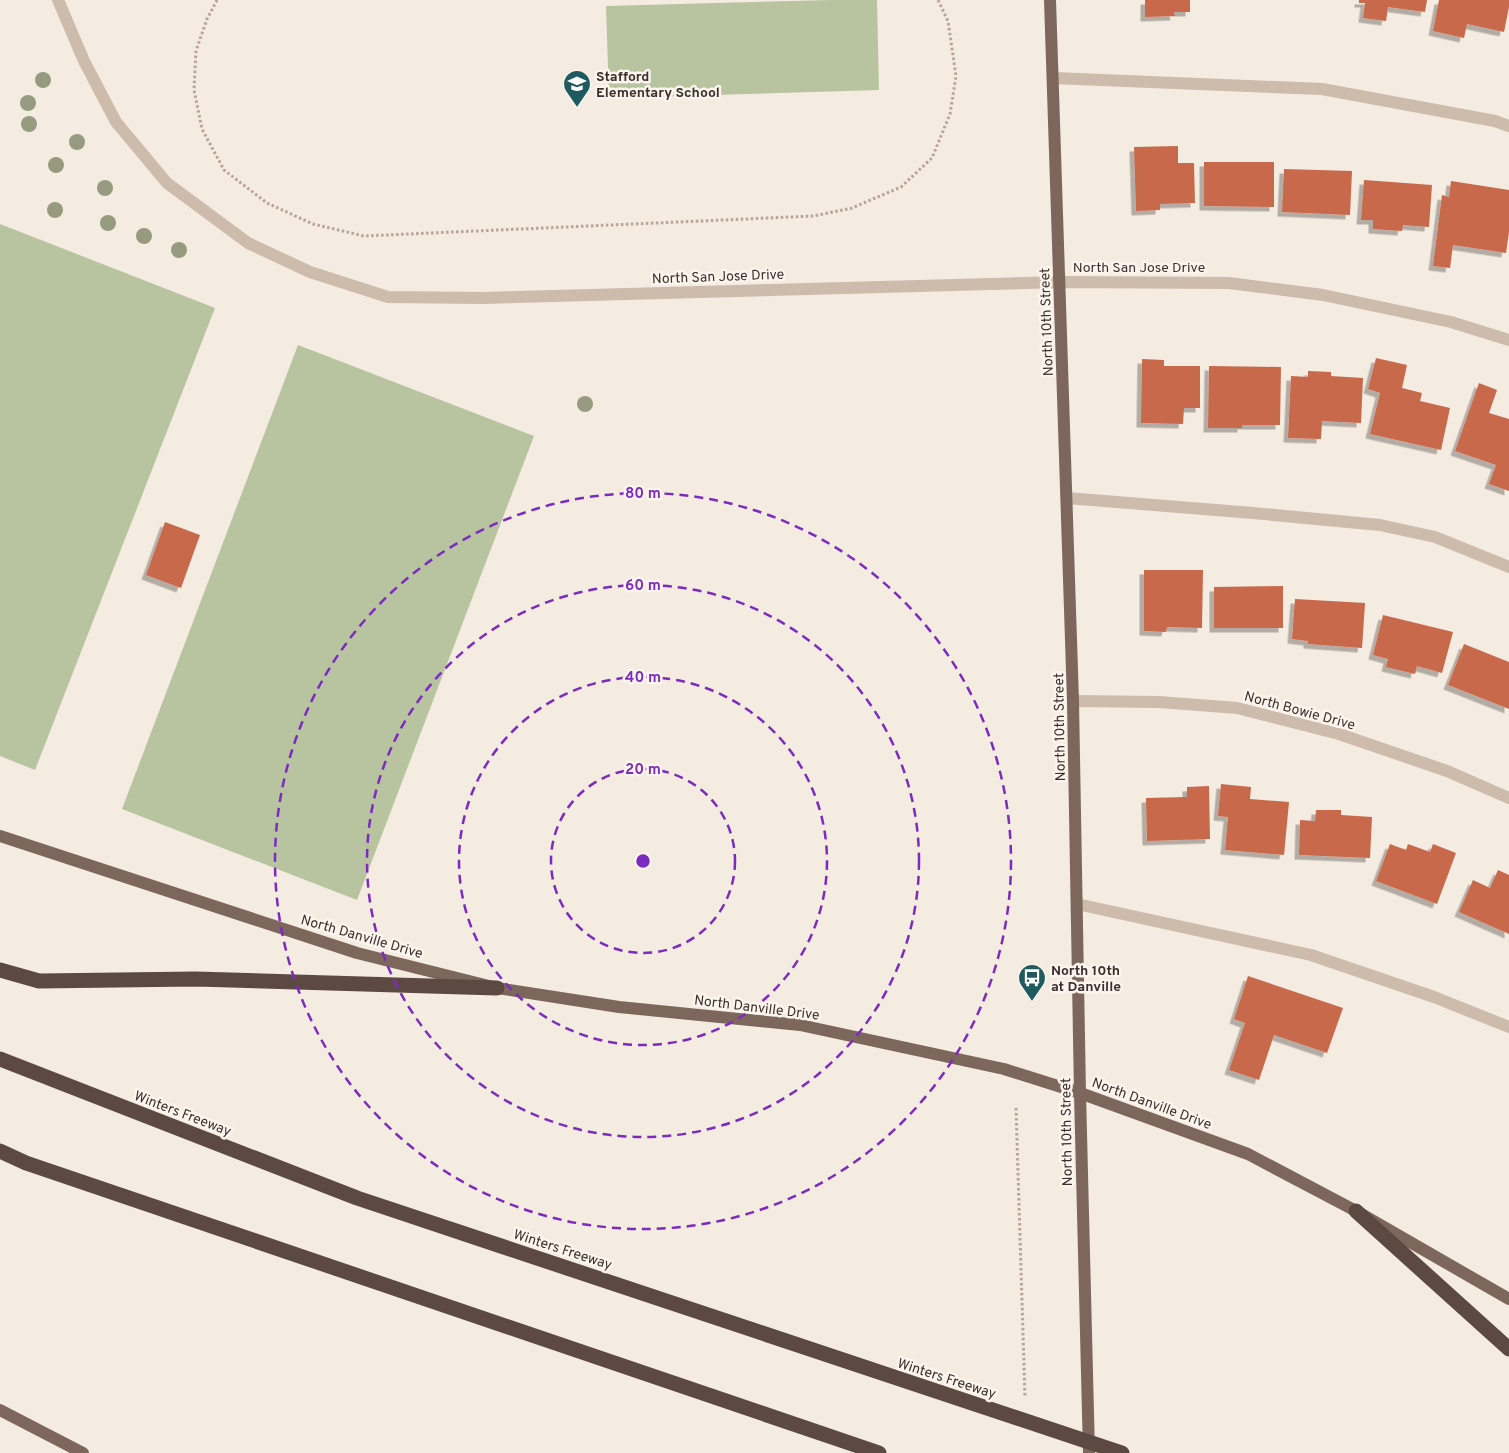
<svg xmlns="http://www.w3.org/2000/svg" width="1509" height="1453" font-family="Overpass,sans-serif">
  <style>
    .green { fill: #b8c4a0 }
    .building { fill: #c8694b; filter: url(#shadow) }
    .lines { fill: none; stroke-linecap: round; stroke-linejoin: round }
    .path { stroke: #b9a596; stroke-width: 3; stroke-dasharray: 2.5 2.5; stroke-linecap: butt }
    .minor { stroke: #cdbbac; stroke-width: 12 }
    .major { stroke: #7d675c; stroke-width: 12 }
    .highway { stroke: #5c4a42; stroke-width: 15 }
    .tree { fill: #969b7f }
    .ring { fill: none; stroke: #7b2cbf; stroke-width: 2.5; stroke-dasharray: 9 6 }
    .labels { text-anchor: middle; stroke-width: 5; stroke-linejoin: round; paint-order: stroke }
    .poi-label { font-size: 14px; font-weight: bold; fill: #3b302b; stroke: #fbf5ee; text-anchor: start }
    .street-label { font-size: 14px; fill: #3b302b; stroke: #fbf5ee }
    .centre { fill: #7b2cbf; stroke: #fbf5ee; stroke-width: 2.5 }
    .ring-label { font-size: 15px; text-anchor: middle; font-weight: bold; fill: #7b2cbf; stroke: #fbf5ee; stroke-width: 5; stroke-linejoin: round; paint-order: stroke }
  </style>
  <defs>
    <filter id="shadow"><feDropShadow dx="-4.5" dy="4.5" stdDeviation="0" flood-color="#0004"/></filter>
  </defs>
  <rect width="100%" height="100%" fill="#f4ebe1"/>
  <!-- green -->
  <g class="green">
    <path d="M832 0H877L879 90 609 98 606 6Z"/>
    <path d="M0 224 215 308 35 770 0 756Z"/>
    <path d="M298 345 534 436 357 900 122 809Z"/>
  </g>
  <!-- building -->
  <g class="building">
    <path d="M1145 0H1190V12H1174L1175 16 1145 17Z"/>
    <path d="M1359 0H1427L1425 12 1388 7 1386 21 1363 18 1365 3H1359Z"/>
    <path d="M1439 0H1509V7L1504 32 1467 24 1464 38 1433 31Z"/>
    <path d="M1178 146V163H1194L1195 203 1160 204V210L1136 211 1134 147Z"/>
    <path d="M1204 162H1274V207L1204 206Z"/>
    <path d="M1284 169 1352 171 1350 215 1282 212Z"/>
    <path d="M1364 180 1432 185 1429 227 1403 225 1402 231 1373 229V220H1361Z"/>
    <path d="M1451 181 1509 190V232L1506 253 1453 245 1450 268 1433 266 1442 195 1449 197Z"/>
    <path d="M1376 358 1407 365 1402 388 1422 393 1420 401 1450 408 1441 450 1370 434 1380 393 1368 389Z"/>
    <path d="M1142 359 1164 360V366H1200V408H1184L1183 424 1141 423Z"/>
    <path d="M1209 366 1281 367 1280 425H1242V428H1208Z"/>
    <path d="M1308 371 1331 372V376L1363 378 1361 423 1322 421 1321 439 1288 438 1291 376 1308 377Z"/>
    <path d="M1479 383 1497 390 1489 413 1509 419V491L1489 484 1496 465 1455 451Z"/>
    <path d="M165 522 200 535 181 588 146 575Z"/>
    <path d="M1144 570H1203L1202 628 1167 627 1166 632 1144 631Z"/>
    <path d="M1283 586V628H1214V587Z"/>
    <path d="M1295 599 1365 603 1362 648 1308 644V641L1292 639Z"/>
    <path d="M1383 615 1453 632 1442 673 1417 666 1415 674 1386 667 1388 659 1373 655Z"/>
    <path d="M1464 644 1509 662V709L1448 685Z"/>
    <path d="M1221 784 1251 787 1250 799 1289 802 1284 855 1225 850 1228 817 1218 816Z"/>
    <path d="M1209 786 1210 839 1147 841 1146 798 1187 797V787Z"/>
    <path d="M1316 810H1341V815L1372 817 1370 858 1299 855 1300 820 1315 821Z"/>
    <path d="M1390 844 1406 850 1408 844 1430 852 1433 844 1456 853 1437 904 1376 881Z"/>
    <path d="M1498 870 1509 875V934L1459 912 1473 880 1490 888Z"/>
    <path d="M1248 976 1343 1008 1327 1053 1274 1035 1259 1080 1229 1070 1245 1023 1234 1019Z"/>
  </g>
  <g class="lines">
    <!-- path -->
    <g class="path">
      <path d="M217 0 207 19 196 51 194 90 202 129 224 170 267 203 313 224 364 236 813 216 852 208 901 187 932 158 950 114 956 76 948 21 938 0"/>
      <path d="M1016 1108 1025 1397"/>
    </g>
    <!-- minor -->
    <g class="minor">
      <path d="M58 0 84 61 116 122 167 183 248 243 310 272 388 297 484 298 1060 282 1229 283 1323 295 1451 322 1509 340"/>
      <path d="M1053 78 1322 89 1495 121 1509 126"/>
      <path d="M1067 498 1253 513 1380 525 1435 537 1509 567"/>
      <path d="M1073 701 1159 702 1237 708 1339 734 1447 771 1509 798"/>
      <path d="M1077 904 1311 955 1434 997 1509 1027"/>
    </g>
    <!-- major -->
    <g class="major">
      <path d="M1050 0 1073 701 1080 1093 1089 1453"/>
      <path d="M0 836 357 953 497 988 619 1007 800 1025 1004 1069 1080 1093 1248 1154 1356 1211 1509 1299"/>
      <path d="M0 1410 83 1453"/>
    </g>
    <!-- highway -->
    <g class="highway">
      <path d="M0 970 39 981 196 979 497 988"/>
      <path d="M0 1059 357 1198 1122 1453"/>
      <path d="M0 1151 26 1163 879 1453"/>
      <path d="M1356 1211 1509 1349"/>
    </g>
  </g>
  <!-- trees -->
  <g class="tree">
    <circle cx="43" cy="80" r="8"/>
    <circle cx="28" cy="103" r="8"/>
    <circle cx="29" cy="124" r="8"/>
    <circle cx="77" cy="142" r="8"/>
    <circle cx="56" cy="165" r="8"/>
    <circle cx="105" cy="188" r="8"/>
    <circle cx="55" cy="210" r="8"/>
    <circle cx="108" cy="223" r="8"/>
    <circle cx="144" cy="236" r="8"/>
    <circle cx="179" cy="250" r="8"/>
    <circle cx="585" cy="404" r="8"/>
  </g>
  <!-- distance rings -->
  <g class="ring">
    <circle cx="643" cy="861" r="92"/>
    <circle cx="643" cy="861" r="184"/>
    <circle cx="643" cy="861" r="276"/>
    <circle cx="643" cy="861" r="368"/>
  </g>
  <!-- icons -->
  <defs>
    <symbol id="school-pin" viewBox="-11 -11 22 30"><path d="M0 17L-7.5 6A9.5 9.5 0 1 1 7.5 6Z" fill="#1f5a5e" stroke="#fbf5ee"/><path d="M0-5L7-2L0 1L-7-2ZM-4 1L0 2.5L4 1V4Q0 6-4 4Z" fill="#fff"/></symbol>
    <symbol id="bus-pin" viewBox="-11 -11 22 30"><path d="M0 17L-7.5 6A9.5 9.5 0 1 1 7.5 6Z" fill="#1f5a5e" stroke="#fbf5ee"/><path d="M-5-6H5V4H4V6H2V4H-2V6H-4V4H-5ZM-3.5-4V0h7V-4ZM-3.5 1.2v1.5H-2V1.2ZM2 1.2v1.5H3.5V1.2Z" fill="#fff"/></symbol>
  </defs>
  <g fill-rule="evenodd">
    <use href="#school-pin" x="561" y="68" width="32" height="43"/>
    <use href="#bus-pin" x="1016" y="962" width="32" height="43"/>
  </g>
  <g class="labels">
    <!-- poi labels -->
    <g class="poi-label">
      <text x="596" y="81">Stafford<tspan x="596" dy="16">Elementary School</tspan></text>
      <text x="1051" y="975">North 10th<tspan x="1051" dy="16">at Danville</tspan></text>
    </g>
    <!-- street labels -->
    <g class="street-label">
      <text x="1139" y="272">North San Jose Drive</text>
      <text transform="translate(718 276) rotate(-2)" y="5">North San Jose Drive</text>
      <text transform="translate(1046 322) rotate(-92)" y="5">North 10th Street</text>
      <text transform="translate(1300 710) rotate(15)" y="5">North Bowie Drive</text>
      <text transform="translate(1059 727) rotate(-91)" y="5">North 10th Street</text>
      <text transform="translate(362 936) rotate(16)" y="5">North Danville Drive</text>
      <text transform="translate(757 1007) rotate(7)" y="5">North Danville Drive</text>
      <text transform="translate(1152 1103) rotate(20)" y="5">North Danville Drive</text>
      <text transform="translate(183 1113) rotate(21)" y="5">Winters Freeway</text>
      <text transform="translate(1066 1132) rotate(-91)" y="5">North 10th Street</text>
      <text transform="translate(563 1249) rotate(18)" y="5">Winters Freeway</text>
      <text transform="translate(947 1378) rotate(18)" y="5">Winters Freeway</text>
    </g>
  </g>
  <circle cx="643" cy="861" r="8" class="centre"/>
  <g class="ring-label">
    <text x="643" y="498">80 m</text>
    <text x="643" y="590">60 m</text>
    <text x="643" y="682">40 m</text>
    <text x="643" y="774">20 m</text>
  </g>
</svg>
